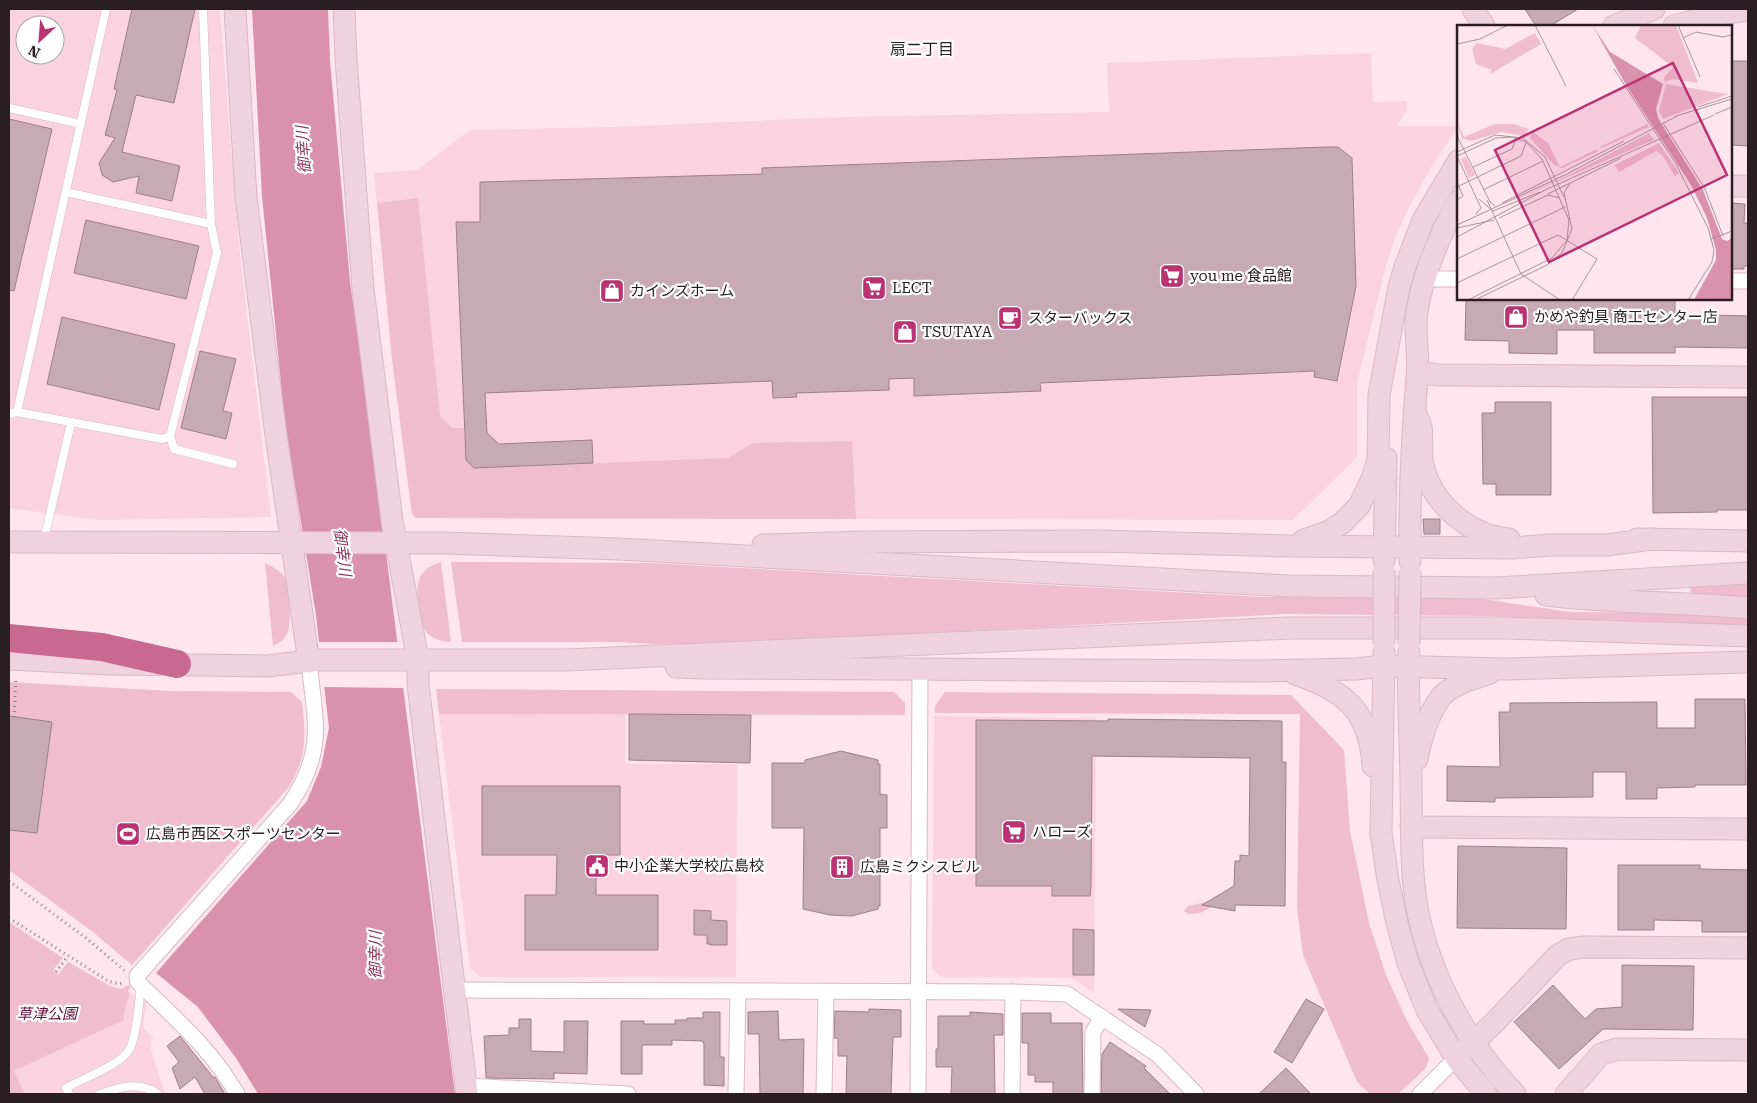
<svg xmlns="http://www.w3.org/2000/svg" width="1757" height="1103" font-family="'Roboto Serif','Noto Sans JP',serif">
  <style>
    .built { fill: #fbd3e0; fill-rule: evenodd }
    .green { fill: #efbdce }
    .water { fill: #da92ac }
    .pier { fill: #ffe5ed }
    .building { fill: #c8aab4; stroke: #9c8089 }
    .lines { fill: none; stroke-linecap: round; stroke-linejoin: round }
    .lane-casing { stroke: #d8b9c3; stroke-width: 9 }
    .street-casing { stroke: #d8b9c3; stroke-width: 17 }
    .secondary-casing { stroke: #d8b9c3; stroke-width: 23 }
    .highway-casing { stroke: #fff; stroke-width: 29 }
    .path { stroke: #907d83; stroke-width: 3; stroke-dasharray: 1 4; stroke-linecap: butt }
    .lane { stroke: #fff; stroke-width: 8 }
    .street { stroke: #fff; stroke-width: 15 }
    .secondary { stroke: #efd2dd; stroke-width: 21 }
    .highway { stroke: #c9698f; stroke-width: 28 }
    .secondary-bridge-casing { stroke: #d8b9c3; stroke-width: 23; stroke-linecap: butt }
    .secondary-bridge { stroke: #efd2dd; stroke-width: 21 }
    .labels { text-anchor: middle; stroke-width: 4.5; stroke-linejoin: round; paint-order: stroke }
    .poi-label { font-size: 15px; fill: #291e22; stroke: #fff; text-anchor: start }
    .park-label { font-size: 15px; font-style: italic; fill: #630e38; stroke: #fff }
    .neighbourhood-label { font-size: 16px; fill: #291e22; stroke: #fff }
    .water-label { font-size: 16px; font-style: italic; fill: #893559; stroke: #fff }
    .inset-road { fill: none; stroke: #a9959c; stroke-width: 1 }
    .view { fill: #ba3272; fill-opacity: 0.15; stroke: #ba3272; stroke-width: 2.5 }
    .inset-edge { fill: none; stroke: #291e22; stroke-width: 2.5 }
  </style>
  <rect width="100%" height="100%" fill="#ffe5ed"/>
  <!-- built -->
  <g class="built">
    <path d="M9 9H220L239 246 271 517 99 520 9 508ZM25 25H55V55H25Z"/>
    <path d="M1371 53 1373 102 1407 101V110L1397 126H1458V127L1438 156 1413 199 1396 235 1386 265 1357 383V457L1293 520 416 518 412 514 392 359 374 173 417 170 470 130 612 127 845 117 1109 112 1107 63Z"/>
    <path d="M439 714 625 715V764H737L736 977H481L470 968Z"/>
    <path d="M934 716 1096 718 1094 993 1072 978 941 977 932 968Z"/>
    <path d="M130 993 146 1002 143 1028 153 1037 151 1044V1050L165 1094H25L14 1071 124 1020 123 1011 128 1003Z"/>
  </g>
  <!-- green -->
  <g class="green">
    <path d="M418 198 440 416 452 428H464L466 460 474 468 728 458 753 443 852 441 856 519 416 518 412 514 392 359 377 203Z"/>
    <path d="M441 562 451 642C426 640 421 629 418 606 416 584 417 569 441 562Z"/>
    <path d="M451 562 650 563 1263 597 1483 599 1570 612 1664 613 1748 617V626L1490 616 1284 614 690 646 617 642H462Z"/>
    <path d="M265 563C271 566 279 570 284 576 290 585 292 624 287 634 284 640 279 643 273 646Z"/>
    <path d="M1748 583V598L1691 593 1690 587Z"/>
    <path d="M9 682 170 691 291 692 302 702C306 736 307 759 288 788L132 965 93 932 9 870Z"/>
    <path d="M436 689 894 692 905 703V715L439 714Z"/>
    <path d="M945 692 1291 695 1344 750 1350 831 1369 923 1386 975 1407 1021 1429 1058 1426 1068 1398 1094H1370L1357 1082 1303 955 1297 907 1300 714 935 713V706Z"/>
    <path d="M1207 902 1203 905 1212 907 1200 913 1189 914 1184 911 1188 906Z"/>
    <path d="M9 922 63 958 53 970 58 975 68 962 110 986 121 989 128 985 131 987 128 991 130 993C128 1003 123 1010 124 1020L14 1071 25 1094H9Z"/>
  </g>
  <!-- water -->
  <path class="water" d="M252 9H328L330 61 350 282 379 487 381 514 455 1094H258L236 1058 198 1007 156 973 307 801 321 767 329 728 316 615 285 423 262 196Z"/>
  <!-- pier -->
  <path class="pier" d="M316 642H399L404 688 322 687Z"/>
  <!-- building -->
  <g class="building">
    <path d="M132 9H195L174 103 136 95 122 152 180 166 172 201 136 193 139 176 113 182 102 175 99 163 115 138 105 135 117 90 114 89Z"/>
    <path d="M1525 9H1578L1550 26H1536Z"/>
    <path d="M1731 61H1748V146L1731 145Z"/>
    <path d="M9 119 52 129 14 291 9 290Z"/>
    <path d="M1326 147H1338L1352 158 1356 286 1337 381 1314 377 1315 371 1040 383 1041 391 914 396V378L889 379V390L796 393 797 397 773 398 772 381 485 393 487 433 499 444 592 440 593 463 474 468 466 460 456 222H480V182L762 174V168Z"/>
    <path d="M1731 203 1745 204 1744 223H1748V266H1744V269H1731Z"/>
    <path d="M86 220 199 246 186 299 74 273Z"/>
    <path d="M1466 299H1675V314L1748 316V348L1675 347V353H1594V330H1557V354L1509 353V341L1465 340Z"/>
    <path d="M62 317 175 344 159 410 47 384Z"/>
    <path d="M200 351 236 359 223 411 232 413 226 439 181 428Z"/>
    <path d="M1652 397H1748V510H1717V512L1653 513Z"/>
    <path d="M1495 402H1551V495H1496V484H1483L1482 413H1495Z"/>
    <path d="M1423 519H1440V534H1424Z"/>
    <path d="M1695 699H1745L1746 785H1695V787L1657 788V799H1626V772H1593V797L1495 798V802L1447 801V766L1500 767 1499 712H1510V703L1657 702V728H1695Z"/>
    <path d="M629 714 751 715 750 763 629 760Z"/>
    <path d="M9 716 52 722 37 833 9 830Z"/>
    <path d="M1108 719 1282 721V762H1286L1285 906 1235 905V911L1202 905 1234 886 1235 861H1240V855L1249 856 1250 758 1092 756 1091 887 1090 896H1052V886H976V720L1108 721Z"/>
    <path d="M841 751 878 760V764H880V794L887 795V828H880V906H878V909L852 916 830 915 803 909 804 828H772V763H805V760Z"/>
    <path d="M482 786H620V855H596V895H658V950H525V895H556L557 855H482Z"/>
    <path d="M1458 846 1567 848 1566 929 1457 928Z"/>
    <path d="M1618 865H1700V869L1748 870V932H1702V921L1654 920V930H1618Z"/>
    <path d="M694 910 711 911V920L727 921V945H710V944H707V935H694Z"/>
    <path d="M1073 929 1094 930V975H1073Z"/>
    <path d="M1622 965 1694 966 1693 1030 1603 1029 1559 1069 1514 1022 1553 985 1585 1019 1596 1009 1622 1007Z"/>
    <path d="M1306 999 1324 1009 1292 1063 1274 1052Z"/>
    <path d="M869 1009 901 1010V1037H893L891 1094H846L847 1056H838V1038H834L835 1011 869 1012Z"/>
    <path d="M1118 1009 1151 1010 1145 1027Z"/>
    <path d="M778 1011 779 1040 804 1039 803 1094H760L759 1034H748V1012Z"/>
    <path d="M703 1012H720V1057H724V1086L704 1085V1043H703V1041L672 1040V1045H642V1074H621V1021H644V1024H675V1020H687V1018H703Z"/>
    <path d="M970 1012 1003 1014V1035H994L995 1094H951L952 1067H936V1049H938V1016H970Z"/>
    <path d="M1022 1013H1051V1023H1082L1083 1094H1053V1082H1035V1075H1028V1043H1022Z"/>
    <path d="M519 1019H531V1051L564 1052V1021H588L587 1074 554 1073V1079L486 1078 484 1036 509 1035V1028H519Z"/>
    <path d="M180 1036 213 1077H215L225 1094H205L195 1077 180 1089 172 1068 179 1062 167 1046Z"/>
    <path d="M1110 1042 1146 1066 1144 1068 1170 1094H1101L1102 1054Z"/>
    <path d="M1286 1068 1311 1094H1259Z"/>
  </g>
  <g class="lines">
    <defs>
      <g id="lane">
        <path d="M9 108 81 124"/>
        <path d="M66 192 211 224"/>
        <path d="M17 412 106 9"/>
        <path d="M9 414 17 412 162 439 170 436 217 253 211 224 210 202 203 9"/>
        <path d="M170 436 174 449 233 464"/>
        <path d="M44 540 71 423"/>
        <path d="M69 1094 66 1088C82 1079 120 1065 129 1050 137 1037 139 1001 141 985"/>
        <path d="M100 1094C120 1087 138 1081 158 1094"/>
      </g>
      <g id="street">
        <path d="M1426 279H1458"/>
        <path d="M1731 281H1748"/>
        <path d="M454 990 1013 992 1067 994 1158 1055 1196 1094"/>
        <path d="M466 1086 628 1094"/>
        <path d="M237 1094C211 1048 175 1019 138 982L137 976 290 804C326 750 315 722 309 662"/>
        <path d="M736 1094 738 992"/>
        <path d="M824 1094 826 992"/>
        <path d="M918 1094 920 670"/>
        <path d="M1012 1094 1013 992"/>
        <path d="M1092 1094 1093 1032 1102 1017"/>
        <path d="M1420 1094 1456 1058"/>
      </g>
      <g id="secondary">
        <path d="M235 9 246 197 275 428 309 662"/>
        <path d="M344 9 346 59 363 289 392 521 418 660V684L467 1094"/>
        <path d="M1473 9 1484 26"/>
        <path d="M1614 26 1654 9"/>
        <path d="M1674 26 1719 14 1748 10"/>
        <path d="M1731 186H1748"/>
        <path d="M1418 373 1439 375 1748 377"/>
        <path d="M1415 412C1417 417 1420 422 1421 427 1423 439 1420 452 1423 465 1432 504 1470 536 1509 539"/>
        <path d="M1637 539 1748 541"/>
        <path d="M1304 540 1328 532 1342 523 1359 506 1372 479 1378 460 1379 395 1399 287 1405 267 1423 220 1458 161"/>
        <path d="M9 542 444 543 619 549 1289 586 1496 588 1748 573"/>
        <path d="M763 545 865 542 1096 541 1289 546 1512 548 1551 545H1607L1652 539"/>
        <path d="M1384 560 1386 458"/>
        <path d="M1410 561C1409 500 1412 439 1417 378 1419 360 1416 342 1416 324 1417 289 1440 233 1458 202"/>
        <path d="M1546 595C1613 603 1681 602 1748 608"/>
        <path d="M1409 652C1407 697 1411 742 1411 788 1412 830 1410 872 1418 913 1432 980 1468 1045 1515 1094"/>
        <path d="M1384 653 1381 833 1388 880 1397 923 1408 963 1427 1010 1456 1058 1486 1094"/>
        <path d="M9 659 109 664 267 666 318 660H566L1290 628H1506L1748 636"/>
        <path d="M676 667 704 668 1258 671 1356 669 1384 666 1505 669 1748 662"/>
        <path d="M1295 674C1344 690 1370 711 1373 766"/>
        <path d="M1417 759C1421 738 1428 714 1441 697 1452 684 1475 678 1490 673"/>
        <path d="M1411 827 1748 829"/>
        <path d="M1465 1050 1494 1023 1557 956 1569 949 1584 947 1748 948"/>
        <path d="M1566 1094 1601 1054 1617 1049 1748 1050"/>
      </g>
      <path id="highway" d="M9 638 102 647 177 664"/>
    </defs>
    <!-- lane casing -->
    <use href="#lane" class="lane-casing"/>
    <!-- street casing -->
    <use href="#street" class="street-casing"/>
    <!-- secondary casing -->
    <use href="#secondary" class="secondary-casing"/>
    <!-- highway casing -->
    <use href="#highway" class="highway-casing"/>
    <!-- path -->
    <g class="path">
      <path d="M14 717 16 678"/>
      <path d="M9 881 86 938 125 971"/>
      <path d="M9 918 108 981 119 984 123 983"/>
      <path d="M56 972 68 956"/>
    </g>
    <!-- lane -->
    <use href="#lane" class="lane"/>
    <!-- street -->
    <use href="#street" class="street"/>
    <!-- secondary -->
    <use href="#secondary" class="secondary"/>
    <!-- highway -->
    <use href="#highway" class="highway"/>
    <defs>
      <g id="secondary-bridge">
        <path d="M1384 644V570"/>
        <path d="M1409 644 1410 571"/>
      </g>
    </defs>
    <!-- secondary-bridge casing -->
    <use href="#secondary-bridge" class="secondary-bridge-casing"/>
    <!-- secondary-bridge -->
    <use href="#secondary-bridge" class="secondary-bridge"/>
  </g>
  <!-- icons -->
  <defs>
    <symbol id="supermarket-square" viewBox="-11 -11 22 22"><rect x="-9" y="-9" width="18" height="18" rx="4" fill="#ba3272" stroke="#fff"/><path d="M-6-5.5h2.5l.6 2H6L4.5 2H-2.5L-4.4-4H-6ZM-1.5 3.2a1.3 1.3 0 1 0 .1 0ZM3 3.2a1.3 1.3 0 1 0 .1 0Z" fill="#fff"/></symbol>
    <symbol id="shop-square" viewBox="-11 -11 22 22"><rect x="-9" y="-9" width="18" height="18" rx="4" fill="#ba3272" stroke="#fff"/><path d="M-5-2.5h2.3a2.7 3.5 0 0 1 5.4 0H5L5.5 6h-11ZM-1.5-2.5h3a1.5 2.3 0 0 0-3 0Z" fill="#fff"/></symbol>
    <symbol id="cafe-square" viewBox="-11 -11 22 22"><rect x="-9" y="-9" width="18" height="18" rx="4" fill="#ba3272" stroke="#fff"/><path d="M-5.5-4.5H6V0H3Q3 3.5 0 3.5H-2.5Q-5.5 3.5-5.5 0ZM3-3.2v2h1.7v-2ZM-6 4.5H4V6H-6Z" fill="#fff"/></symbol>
    <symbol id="stadium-square" viewBox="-11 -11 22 22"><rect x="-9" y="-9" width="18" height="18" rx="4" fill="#ba3272" stroke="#fff"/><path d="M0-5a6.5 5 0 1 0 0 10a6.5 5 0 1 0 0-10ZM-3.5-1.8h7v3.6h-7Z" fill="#fff"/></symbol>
    <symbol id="civic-square" viewBox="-11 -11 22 22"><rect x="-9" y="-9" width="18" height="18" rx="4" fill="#ba3272" stroke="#fff"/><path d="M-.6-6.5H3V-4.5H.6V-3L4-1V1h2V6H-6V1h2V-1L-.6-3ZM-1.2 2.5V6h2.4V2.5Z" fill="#fff"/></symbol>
    <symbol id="building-square" viewBox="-11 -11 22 22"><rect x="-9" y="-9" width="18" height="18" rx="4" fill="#ba3272" stroke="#fff"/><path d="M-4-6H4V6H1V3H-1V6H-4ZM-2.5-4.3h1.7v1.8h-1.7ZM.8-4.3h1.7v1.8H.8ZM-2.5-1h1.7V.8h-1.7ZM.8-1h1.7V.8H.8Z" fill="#fff"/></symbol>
  </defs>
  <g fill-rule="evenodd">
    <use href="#supermarket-square" x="1158" y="262" width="28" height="28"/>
    <use href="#supermarket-square" x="860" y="274" width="28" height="28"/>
    <use href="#shop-square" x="598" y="277" width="28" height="28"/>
    <use href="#shop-square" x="1502" y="303" width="28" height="28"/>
    <use href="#cafe-square" x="996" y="304" width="28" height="28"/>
    <use href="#shop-square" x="891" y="318" width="28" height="28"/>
    <use href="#supermarket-square" x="1000" y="818" width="28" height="28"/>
    <use href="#stadium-square" x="114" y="820" width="28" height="28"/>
    <use href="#civic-square" x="583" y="852" width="28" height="28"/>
    <use href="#building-square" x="828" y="853" width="28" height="28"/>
  </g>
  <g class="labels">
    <!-- poi labels -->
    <g class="poi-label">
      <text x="1190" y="281">you me 食品館</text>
      <text x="892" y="293">LECT</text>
      <text x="630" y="296">カインズホーム</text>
      <text x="1534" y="322">かめや釣具 商工センター店</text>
      <text x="1028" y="323">スターバックス</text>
      <text x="922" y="337">TSUTAYA</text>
      <text x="1032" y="837">ハローズ</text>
      <text x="146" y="839">広島市西区スポーツセンター</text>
      <text x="614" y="871">中小企業大学校広島校</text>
      <text x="860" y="872">広島ミクシスビル</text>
    </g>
    <!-- park labels -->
    <g class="park-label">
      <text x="47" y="1019">草津公園</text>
    </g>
    <!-- neighbourhood labels -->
    <g class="neighbourhood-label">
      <text x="922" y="55">扇二丁目</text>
    </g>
    <!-- water labels -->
    <g class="water-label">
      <text transform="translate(303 150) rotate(-94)" y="6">御幸川</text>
      <text transform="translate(343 552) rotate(83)" y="6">御幸川</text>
      <text transform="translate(375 955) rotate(-90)" y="6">御幸川</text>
    </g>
  </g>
  <!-- overview -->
  <g transform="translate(1457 25)">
    <rect width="275" height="275" fill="#ffe5ed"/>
    <path d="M184 0H219L241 58 216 54 208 57 207 53 216 42 178 13ZM78 8 84 19 33 49 35 45 19 39 15 24 20 18 48 24ZM209 59 257 67 271 69 206 94 202 86ZM0 97 7 112 38 99H57L72 104 68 111 45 107 14 116 5 113ZM190 99 192 102 144 123 143 122ZM75 106 91 118 103 142 140 124V127L105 143 97 140 73 113ZM192 108 197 115 48 179 110 151ZM202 118 222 148 218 151 205 130 199 126 162 147 158 140ZM9 132 18 150 12 153 4 134Z" fill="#efbdce"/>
    <path d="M135 0 153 27 206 59 199 84 201 93 246 165 265 214 270 216 275 213V275H237L259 235V225L250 193 234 160 169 60Z" fill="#da92ac"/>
    <path class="inset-road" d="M78 0 109 61M221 0 243 52M226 13 239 7 266 12 275 10M0 19 23 14 51 0M157 44 219 139 251 203 257 225 255 237 231 275M241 82 275 71M258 89 275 82M219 91 275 74M206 98 248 164 266 211M0 111 33 177 38 181M0 127 38 110 66 113 88 132 107 172M0 131 39 113 55 112 69 117 85 134 112 195 110 215 95 233 11 275M0 131 24 183 19 189M16 142 55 124 59 113M0 157 6 171 0 175M2 161 64 131 69 118M26 165 86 136M91 169 164 133M22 174 36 186 83 167M30 175 64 249 103 275M45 178 167 116M42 193 91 170 103 173M0 200 108 150 220 91M0 203 37 195M0 212 90 164 257 90M254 214 275 206M0 234 108 182M0 258 101 210 140 234 115 275M18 275 90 240 105 228 115 204 107 168 113 158"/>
    <path class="view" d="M216 38 270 150 92 237 38 125Z"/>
    <rect width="275" height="275" class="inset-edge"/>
  </g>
  <!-- border -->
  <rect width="1757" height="1103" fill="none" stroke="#291e22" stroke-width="20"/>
  <!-- north arrow -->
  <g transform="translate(40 40) rotate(206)"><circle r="24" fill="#ffffff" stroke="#a9a5a7"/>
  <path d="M0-4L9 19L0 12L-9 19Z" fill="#ba3272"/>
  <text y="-8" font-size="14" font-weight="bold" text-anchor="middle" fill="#291e22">N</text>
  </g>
</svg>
